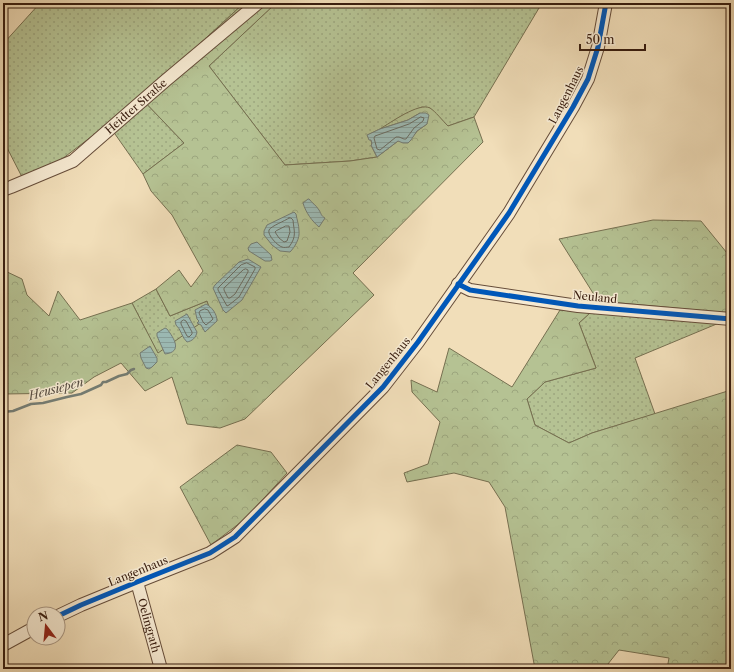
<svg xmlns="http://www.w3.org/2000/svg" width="734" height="672" font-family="'Libre Caslon Text',serif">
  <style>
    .grass { fill: url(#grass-dots); stroke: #767051 }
    .forest { fill: url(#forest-crowns); stroke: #767051 }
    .water { fill: url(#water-rules); stroke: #747c73 }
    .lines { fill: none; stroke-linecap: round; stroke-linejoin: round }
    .shore { stroke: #6a6c62; stroke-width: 1 }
    .stream { stroke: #747c73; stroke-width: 2.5 }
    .minor-casing { stroke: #664d3a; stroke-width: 14 }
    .minor { stroke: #f6ead2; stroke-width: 12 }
    .cycleway-casing { stroke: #f6ead2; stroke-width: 8 }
    .cycleway { stroke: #0057b8; stroke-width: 5 }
    .labels { text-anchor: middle; stroke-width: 3; stroke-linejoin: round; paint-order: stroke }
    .street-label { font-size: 11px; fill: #381d0f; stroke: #f6ead2 }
    .water-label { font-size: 12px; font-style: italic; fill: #564c41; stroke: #f6ead2 }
  </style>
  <defs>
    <pattern id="grass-dots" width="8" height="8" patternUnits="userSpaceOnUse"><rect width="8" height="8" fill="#b5c293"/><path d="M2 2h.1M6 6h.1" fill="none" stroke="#9ca67e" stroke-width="1.8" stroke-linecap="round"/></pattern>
    <pattern id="forest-crowns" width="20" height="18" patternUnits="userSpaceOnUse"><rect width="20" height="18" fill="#b5c293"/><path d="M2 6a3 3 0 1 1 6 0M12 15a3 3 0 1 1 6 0" fill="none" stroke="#9ca67e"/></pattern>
    <pattern id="water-rules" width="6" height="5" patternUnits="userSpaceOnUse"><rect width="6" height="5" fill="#9cbbb6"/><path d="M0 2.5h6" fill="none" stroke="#87a09b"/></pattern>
  </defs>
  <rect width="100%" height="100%" fill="#f1deb9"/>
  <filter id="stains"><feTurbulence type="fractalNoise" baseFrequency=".005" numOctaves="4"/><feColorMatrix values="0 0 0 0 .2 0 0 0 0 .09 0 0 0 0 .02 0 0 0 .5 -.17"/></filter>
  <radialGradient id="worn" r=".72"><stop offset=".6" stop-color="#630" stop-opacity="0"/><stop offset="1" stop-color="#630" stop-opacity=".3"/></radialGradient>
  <!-- grass -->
  <g class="grass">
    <path d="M40 3H244L141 98 184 143 143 174 108 124 62 159 22 177 3 140V44Z"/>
    <path d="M276 3H542L474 117 448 126 430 108 422 107 412 111 405 114 380 129 368 135 371 140 372 145H371L377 157 350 161 285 165 209 66Z"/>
    <path d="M156 289 170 316 207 301 212 315 158 354 132 303Z"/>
    <path d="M598 301 731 313V318L635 358 655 414 592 433 569 443 535 425 527 399 545 382 596 368 579 323 591 312Z"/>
  </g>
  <!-- forest -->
  <g class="forest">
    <path d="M244 3H276L209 66 285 165 350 161 377 157 398 141 415 134 417 131 427 124 420 113 408 120 380 129C390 123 419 102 430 108 435 111 443 121 448 126L474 117 483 142 353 273 374 295 245 419 220 428 187 424 172 377 145 391 121 363 94 377 72 393 3 394V270L22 279 27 295 49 316 58 291 80 320 132 303 158 353 212 315 207 301 170 316 156 289 179 270 191 287 203 271 172 215 151 191 143 174 184 143 141 98Z"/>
    <path d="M653 220 701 221 727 253 731 270V313L598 301 559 239Z"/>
    <path d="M560 310 591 312 579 323 596 368 545 382 527 399 535 425 569 443 592 433 731 390V669H667L669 658 619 650 604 669H535L505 507 489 482 454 473 407 482 404 473 428 464 440 422 412 392 411 380 437 392 449 348 512 387Z"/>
    <path d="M237 445 271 452 287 473 245 519 211 545 180 487Z"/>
  </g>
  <!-- water -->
  <g class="water">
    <path d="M420 113H426L429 115 427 124 417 131 411 140 408 143H403L398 141 377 157 371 145 372 144 371 140H369L367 135 380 129 408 120Z"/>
    <path d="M308 199H309C312 203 316 205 319 210 321 213 321 216 325 218L319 227C312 221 306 213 303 203Z"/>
    <path d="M294 212 296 214C297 220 299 225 299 231 300 238 295 247 290 252L280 251 272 245 264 235V231L267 225Z"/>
    <path d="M257 242 271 255 272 260 270 261H265L249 251 248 248 251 244Z"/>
    <path d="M248 259 261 267 242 300 226 313 223 310 213 288 215 285 239 262Z"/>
    <path d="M206 304C212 307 217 314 217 321L205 332 201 325 197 323 199 321 197 319 195 310Z"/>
    <path d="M187 314 197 332C196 338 192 341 187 342 182 338 181 329 176 325L175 321Z"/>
    <path d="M165 328 167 329C174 338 183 352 165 354L157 336V333Z"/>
    <path d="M150 346 157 358V362L152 367 149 369 146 368 141 358 140 353Z"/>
  </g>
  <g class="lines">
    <!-- shore -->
    <g class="shore">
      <path d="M421 117 424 118 423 121 414 128 406 139H404L399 137H396L380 150 377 149 374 138 375 136 409 124Z"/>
      <path d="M289 218H291L293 220C294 232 297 236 289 247 287 247 284 248 282 247 278 246 267 235 269 230 271 226 285 221 289 218Z"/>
      <path d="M286 226H289L290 232 287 241 284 242 279 238 275 232 276 231Z"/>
      <path d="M247 263 255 267V269L239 297 229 305 227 306 218 290V288L241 265Z"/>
      <path d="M246 269 248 270V272L235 294 230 298H228L224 290V288L243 270Z"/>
      <path d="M205 309 208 310 213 319 212 320 206 325 203 322 199 313 200 311Z"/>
      <path d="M184 320 186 321 192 332V334L189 337 187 336 181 324V322Z"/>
    </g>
    <!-- stream -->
    <path class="stream" d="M3 412 13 411 31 404 43 403 67 397 81 394 101 385 103 382H106L119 376 127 374 131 370 134 369"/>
    <defs>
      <g id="minor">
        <path id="s1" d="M3 190 11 187 73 161 165 81 258 3"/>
        <path d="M458 284 470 290 578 306 731 319"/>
        <path id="s2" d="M137 582 161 669"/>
        <path d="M58 616 81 605 137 582 210 553 235 537 383 387 418 342 495 233 509 213 573 107 588 79 598 47 606 3"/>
        <path d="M3 645 34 628"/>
      </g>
    </defs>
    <!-- minor casing -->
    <use href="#minor" class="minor-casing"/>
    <!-- minor -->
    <use href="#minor" class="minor"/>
    <defs>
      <g id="cycleway">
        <path d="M458 284 470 290 578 306 731 319"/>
        <path d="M58 616 81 605 137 582 210 553 235 537 383 387 418 342 495 233 509 213 573 107 588 79 598 47 606 3"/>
      </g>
    </defs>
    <!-- cycleway casing -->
    <use href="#cycleway" class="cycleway-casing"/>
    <!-- cycleway -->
    <use href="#cycleway" class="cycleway"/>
  </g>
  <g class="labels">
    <!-- street labels -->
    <g class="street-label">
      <text transform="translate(566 95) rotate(-63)" y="4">Langenhaus</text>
      <text dy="4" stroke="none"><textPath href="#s1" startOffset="159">Heidter Straße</textPath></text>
      <text transform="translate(595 297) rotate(6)" y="4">Neuland</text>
      <text transform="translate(388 363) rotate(-51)" y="4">Langenhaus</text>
      <text transform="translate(138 571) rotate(-22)" y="4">Langenhaus</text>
      <text dy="4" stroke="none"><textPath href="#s2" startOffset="45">Oelingrath</textPath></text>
    </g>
    <!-- water labels -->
    <g class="water-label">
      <text transform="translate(56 389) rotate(-15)" y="4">Heusiepen</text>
    </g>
  </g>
  <!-- margin -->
  <rect width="734" height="672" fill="none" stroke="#f1deb9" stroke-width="16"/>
  <rect x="4" y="4" width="726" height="664" fill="none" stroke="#381d0f" stroke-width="2"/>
  <rect x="8" y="8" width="718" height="656" fill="none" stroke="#381d0f"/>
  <!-- north arrow -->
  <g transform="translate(46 626) rotate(344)"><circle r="19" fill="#f6ead2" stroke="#aa9884"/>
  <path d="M0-3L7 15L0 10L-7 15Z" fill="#8f2418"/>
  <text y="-6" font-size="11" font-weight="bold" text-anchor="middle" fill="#381d0f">N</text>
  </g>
  <!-- scale -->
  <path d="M580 44v6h65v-6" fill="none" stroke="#381d0f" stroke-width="2"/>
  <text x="586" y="44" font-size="12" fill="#381d0f" stroke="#f6ead2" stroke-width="3" paint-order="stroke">50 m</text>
  <rect width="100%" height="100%" filter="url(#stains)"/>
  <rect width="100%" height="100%" fill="url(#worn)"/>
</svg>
